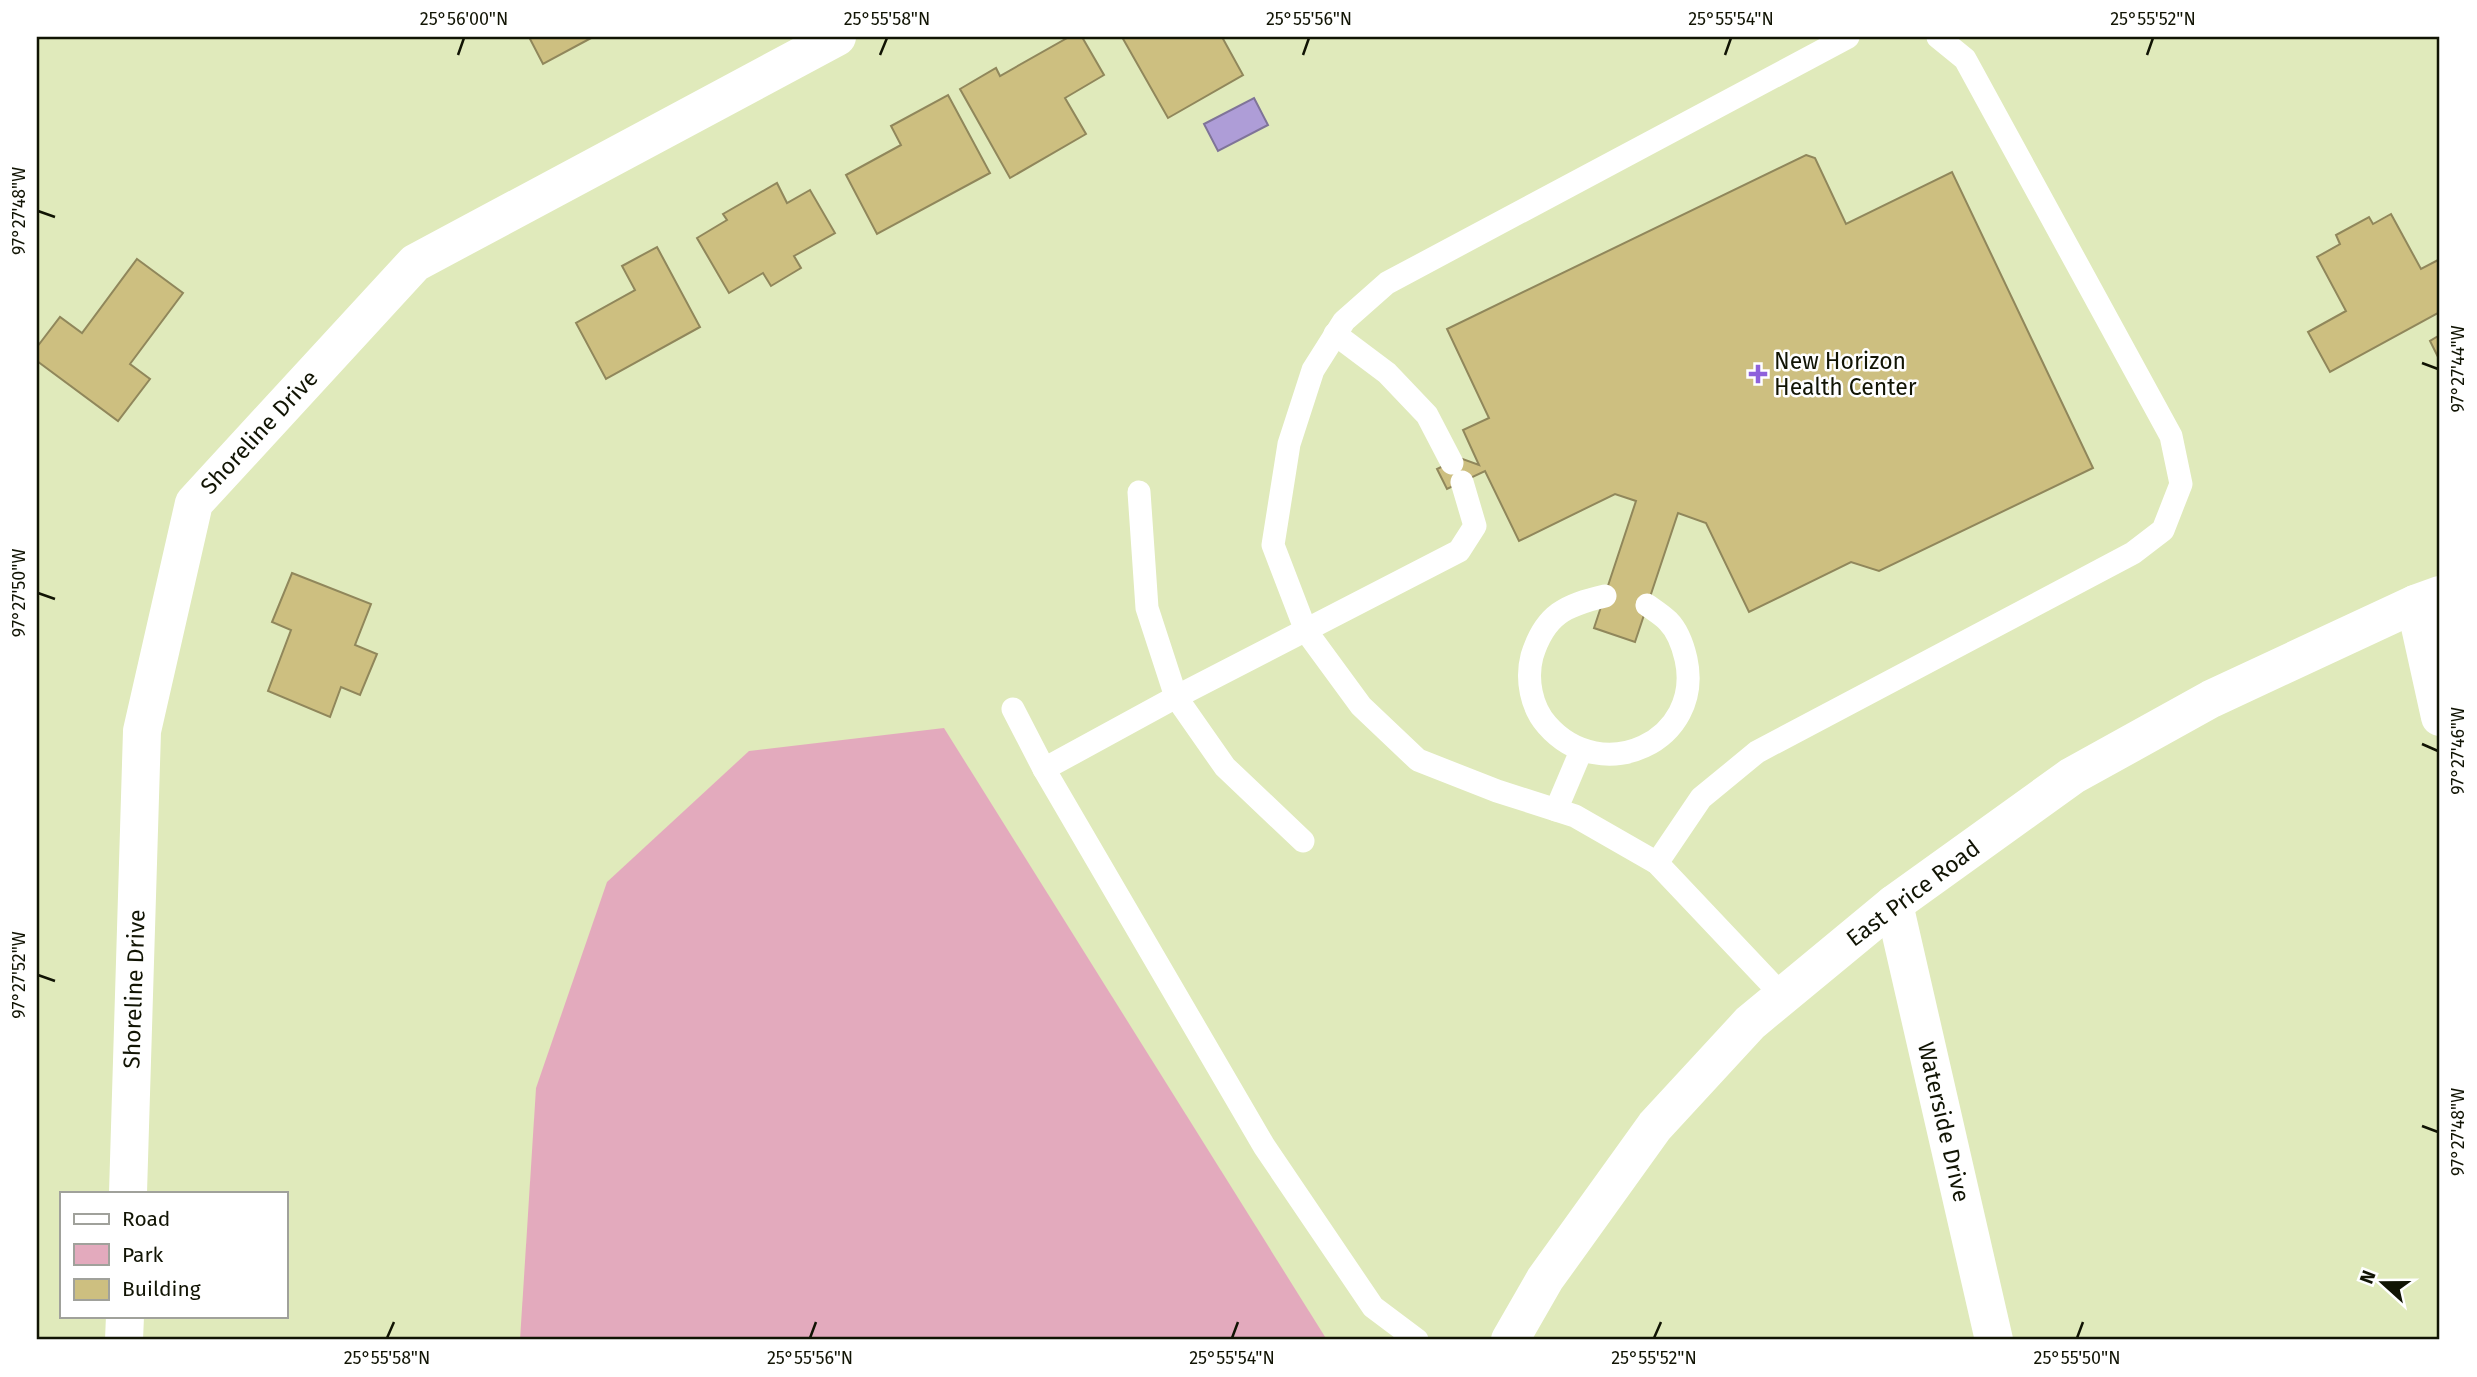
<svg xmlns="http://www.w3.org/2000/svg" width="2477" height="1377" font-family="'Fira Sans',sans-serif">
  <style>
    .green { fill: #e3aabd }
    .water { fill: #ae9dd7; stroke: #7f7498; stroke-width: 2 }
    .building { fill: #cdbf80; stroke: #90875b; stroke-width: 2 }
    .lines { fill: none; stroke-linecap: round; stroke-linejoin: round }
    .lane { stroke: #fff; stroke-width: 23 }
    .street { stroke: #fff; stroke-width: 38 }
    .secondary { stroke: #fff; stroke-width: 38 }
    .ticks { fill: none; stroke: #111404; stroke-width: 2.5 }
    .poi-dot { fill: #8e61db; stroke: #fff; stroke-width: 2.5 }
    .labels { text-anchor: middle; stroke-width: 5; stroke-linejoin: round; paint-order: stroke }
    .poi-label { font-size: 23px; fill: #111404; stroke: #fff; text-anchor: start }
    .street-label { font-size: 23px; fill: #111404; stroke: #fff }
    .neatline { fill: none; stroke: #111404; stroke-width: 2.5 }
    .ticks-label { font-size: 18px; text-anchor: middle; fill: #111404 }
  </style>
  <rect width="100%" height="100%" fill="#e0eabb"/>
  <!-- green -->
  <path class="green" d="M944 728 1327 1340H520L536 1088 607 882 749 751Z"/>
  <!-- water -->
  <path class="water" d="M1254 98 1268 125 1218 151 1204 124Z"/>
  <!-- building -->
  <g class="building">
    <path d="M529 37H593L543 64Z"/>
    <path d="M1069 37H1082L1104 75 1065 98 1086 134 1010 178 960 89 996 68 1000 76Z"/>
    <path d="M1122 37H1222L1243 75 1168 118Z"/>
    <path d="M948 95 990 173 877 234 846 175 901 145 891 126Z"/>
    <path d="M1806 155 1815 158 1846 224 1952 172 2093 468 1879 571 1851 562 1749 612 1706 523 1678 513 1635 642 1594 628 1636 501 1615 494 1519 541 1485 471 1447 489 1437 469 1460 458 1479 465 1463 430 1489 418 1447 329Z"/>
    <path d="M777 183 787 203 810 190 835 233 794 256 801 268 771 286 763 273 729 293 697 238 727 220 723 214Z"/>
    <path d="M2391 214 2421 269 2440 259V312L2330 372 2308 332 2346 311 2317 257 2340 244 2336 235 2369 217 2373 224Z"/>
    <path d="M657 247 700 327 606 379 576 323 635 290 622 266Z"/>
    <path d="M137 259 183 293 130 364 150 379 118 421 37 361V347L60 317 82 333Z"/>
    <path d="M2440 335V361L2430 341Z"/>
    <path d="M292 573 371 604 355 645 377 654 360 695 341 687 330 717 268 691 291 630 272 622Z"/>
  </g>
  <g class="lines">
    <!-- lane -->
    <g class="lane">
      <path d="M1335 334 1387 373 1427 415 1452 463"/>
      <path d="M1139 492 1147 608 1176 697 1225 767 1303 841"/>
      <path d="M1605 596C1566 605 1545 614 1532 656 1526 679 1531 707 1547 725 1602 788 1704 741 1686 659 1683 646 1678 631 1668 621 1662 615 1654 610 1647 605"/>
      <path d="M1013 709 1044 769 1264 1146 1373 1307 1417 1340"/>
      <path d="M1044 769 1176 697 1459 551 1475 526 1462 482"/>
      <path d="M1556 810 1581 751"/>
      <path d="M1657 863 1701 798 1757 752 2133 553 2163 530 2181 484 2171 436 1965 59 1938 37"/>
      <path d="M1782 995 1657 863 1575 816 1497 791 1418 760 1361 706 1306 631 1273 545 1289 444 1313 370 1344 321 1387 283 1848 37"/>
    </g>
    <!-- street -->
    <g class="street">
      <path d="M2415 604 2440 717"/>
      <path d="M1894 904 1994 1340"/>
      <path d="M128 1193 142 731 194 503 415 263 837 37"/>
      <path d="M124 1340 125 1316"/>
    </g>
    <!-- secondary -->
    <path class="secondary" d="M1510 1340 1545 1279 1655 1126 1750 1023 1894 904 2072 776 2211 699 2415 604 2440 595"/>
  </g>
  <!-- ticks -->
  <path class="ticks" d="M458 55 464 38M880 55 887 38M1303 55 1309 38M1725 55 1731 38M2147 55 2153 38M38 211 55 217M2422 363 2438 369M38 593 55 599M2422 744 2438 751M38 975 55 981M2422 1126 2438 1132M387 1338 394 1322M810 1338 816 1322M1232 1338 1238 1322M1654 1338 1661 1322M2077 1338 2083 1322"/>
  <!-- markers -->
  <path class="poi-dot" d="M1754.5 363.5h7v7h7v7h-7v7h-7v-7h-7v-7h7z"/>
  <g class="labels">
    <!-- poi labels -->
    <g class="poi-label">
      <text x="1774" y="369">New Horizon<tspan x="1774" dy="26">Health Center</tspan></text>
    </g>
    <!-- street labels -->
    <g class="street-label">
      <text transform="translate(259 432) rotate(-47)" y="8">Shoreline Drive</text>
      <text transform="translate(1913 893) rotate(-37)" y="8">East Price Road</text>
      <text transform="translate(134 989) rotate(-88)" y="8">Shoreline Drive</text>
      <text transform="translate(1944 1122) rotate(77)" y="8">Waterside Drive</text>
    </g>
  </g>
  <!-- border -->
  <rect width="2477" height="1377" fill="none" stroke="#ffffff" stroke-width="77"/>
  <!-- legend -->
  <rect x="60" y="1192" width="228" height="126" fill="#ffffff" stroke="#a0a19b" stroke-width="2"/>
  <rect x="74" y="1214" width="35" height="10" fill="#ffffff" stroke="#a0a19b" stroke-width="2"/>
  <text x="122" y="1226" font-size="21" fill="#111404">Road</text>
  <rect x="74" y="1244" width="35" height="21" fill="#e3aabd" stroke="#a0a19b" stroke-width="2"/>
  <text x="122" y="1262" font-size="21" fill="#111404">Park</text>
  <rect x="74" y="1279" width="35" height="21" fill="#cdbf80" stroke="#a0a19b" stroke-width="2"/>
  <text x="122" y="1296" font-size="21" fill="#111404">Building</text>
  <!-- north arrow -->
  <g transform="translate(2383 1283) rotate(291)" stroke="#ffffff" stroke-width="5" paint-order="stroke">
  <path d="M0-5L12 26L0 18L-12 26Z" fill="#111404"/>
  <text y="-10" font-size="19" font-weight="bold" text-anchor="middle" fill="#111404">N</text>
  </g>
  <rect x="38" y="38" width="2400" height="1300" class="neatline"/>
  <g class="ticks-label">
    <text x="464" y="25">25°56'00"N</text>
    <text x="887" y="25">25°55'58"N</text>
    <text x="1309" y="25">25°55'56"N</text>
    <text x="1731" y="25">25°55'54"N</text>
    <text x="2153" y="25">25°55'52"N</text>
    <text transform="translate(19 211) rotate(-90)" y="6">97°27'48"W</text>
    <text transform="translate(2458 369) rotate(-90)" y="6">97°27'44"W</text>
    <text transform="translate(19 593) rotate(-90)" y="6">97°27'50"W</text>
    <text transform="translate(2458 751) rotate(-90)" y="6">97°27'46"W</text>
    <text transform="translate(19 975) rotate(-90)" y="6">97°27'52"W</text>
    <text transform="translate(2458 1132) rotate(-90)" y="6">97°27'48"W</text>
    <text x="387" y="1364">25°55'58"N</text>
    <text x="810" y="1364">25°55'56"N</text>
    <text x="1232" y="1364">25°55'54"N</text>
    <text x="1654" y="1364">25°55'52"N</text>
    <text x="2077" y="1364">25°55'50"N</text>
  </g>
</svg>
